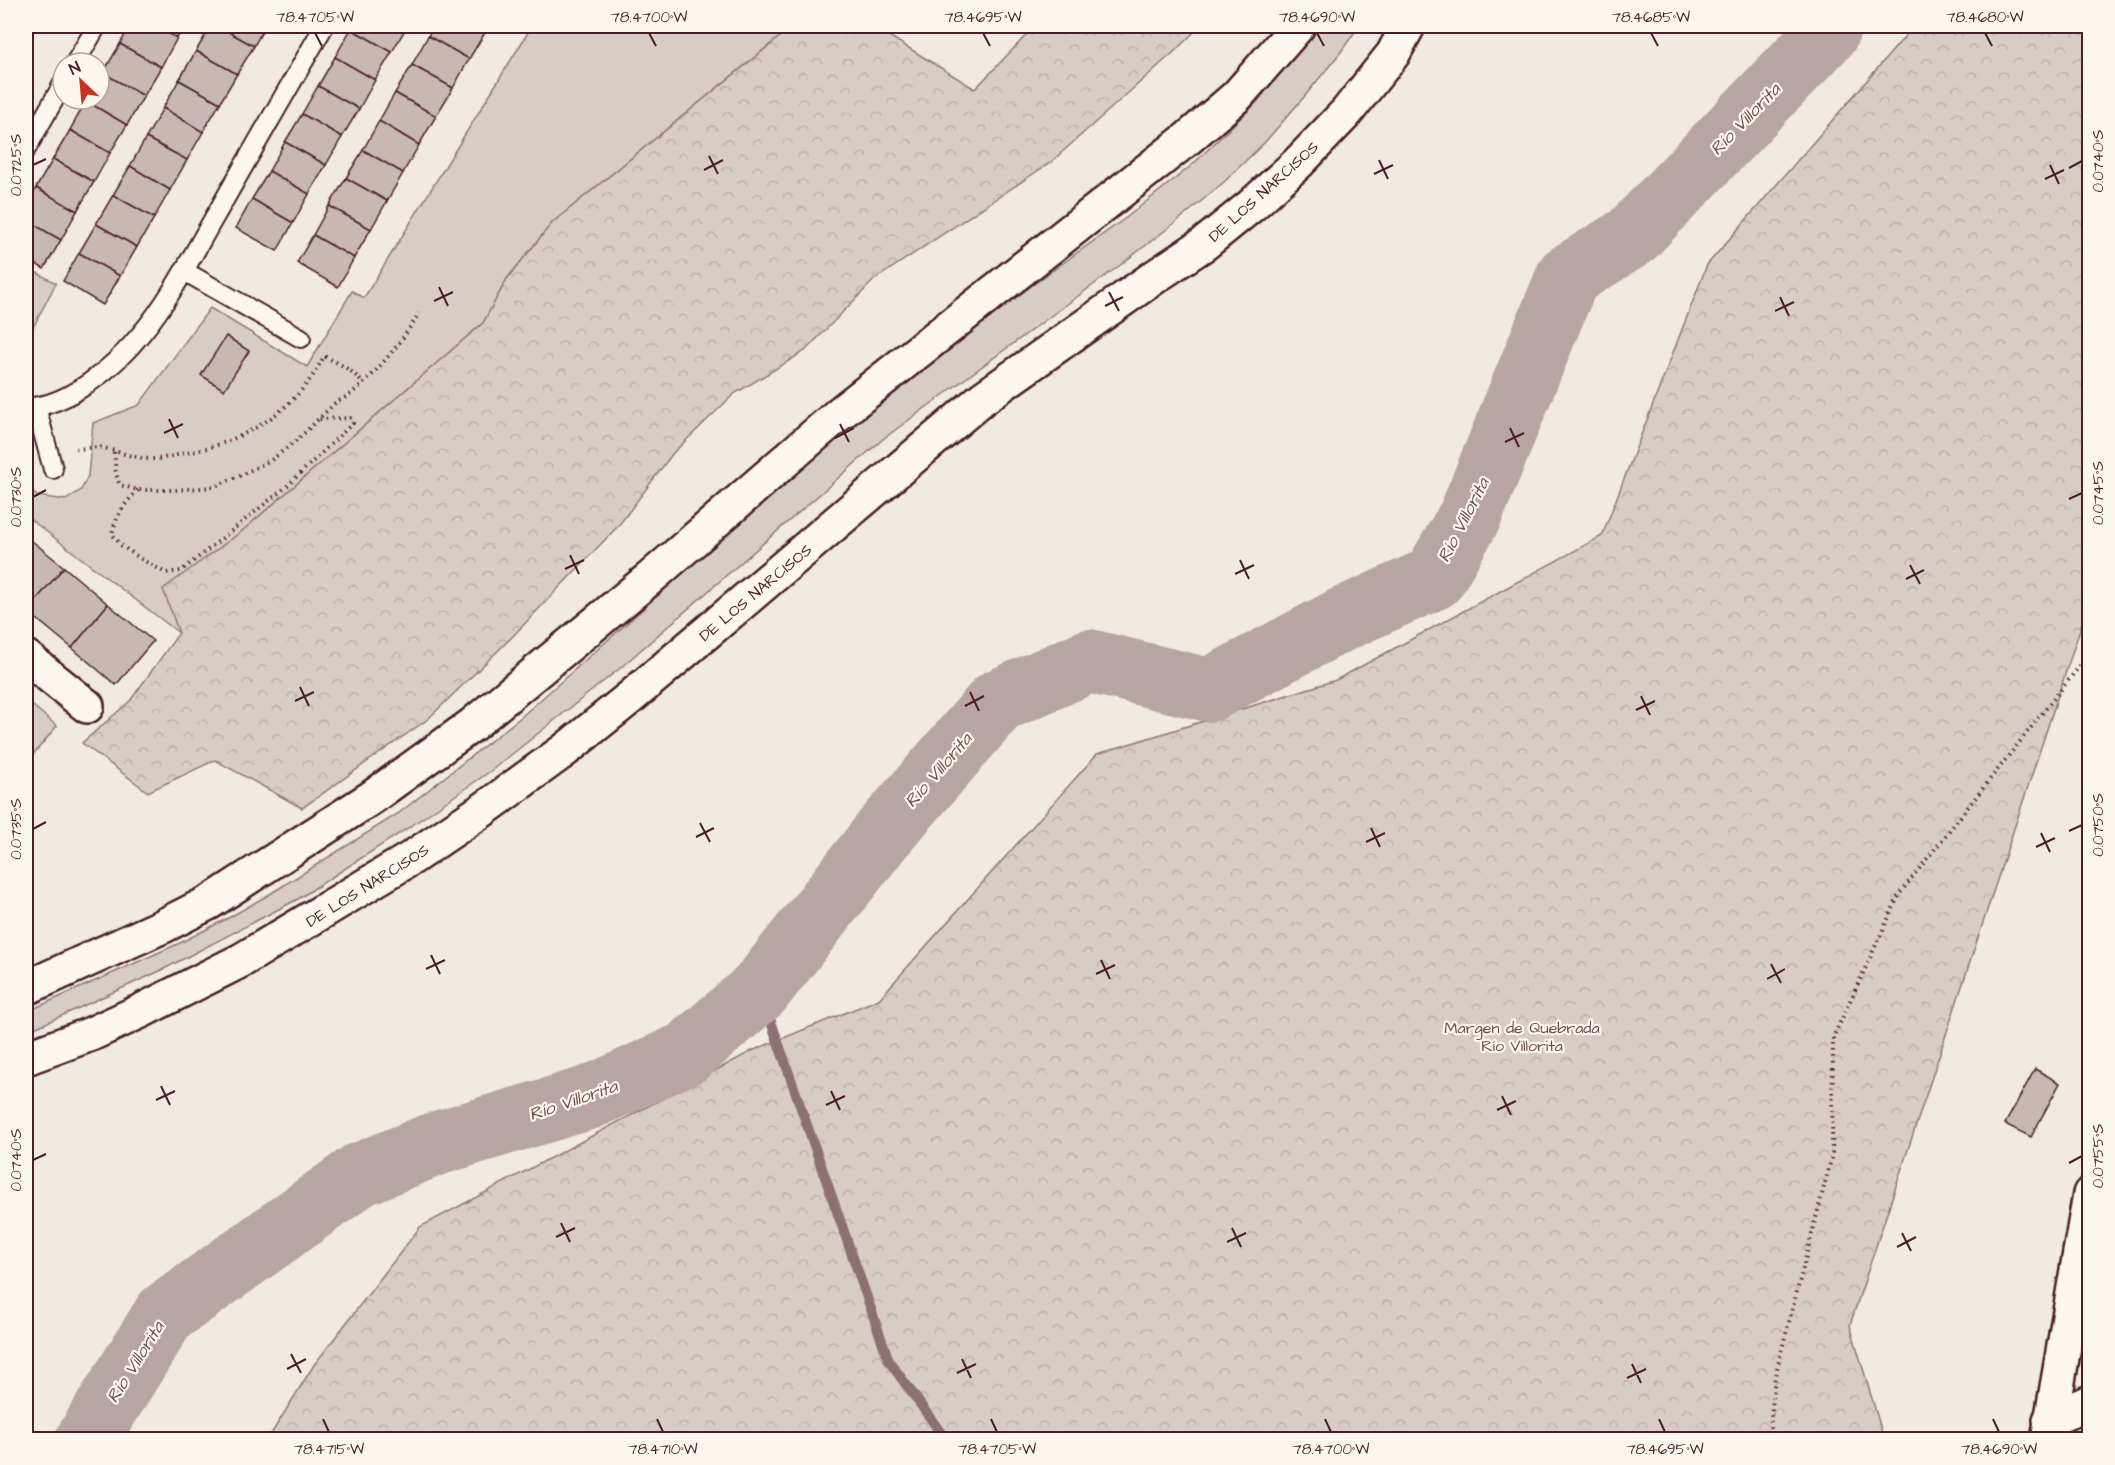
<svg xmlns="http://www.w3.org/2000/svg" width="2115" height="1465" font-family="'Architects Daughter',sans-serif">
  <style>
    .green { fill: #d8ccc6; stroke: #917678; stroke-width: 1.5 }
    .forest { fill: url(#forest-crowns); stroke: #917678; stroke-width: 1.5 }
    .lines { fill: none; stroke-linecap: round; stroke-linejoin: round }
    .stream { stroke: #8c6f72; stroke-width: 10 }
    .river { stroke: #b8a4a2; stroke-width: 64 }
    .building { fill: #c8b8b3; stroke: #4a1f2b; stroke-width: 1.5 }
    .service-casing { stroke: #4a1f2b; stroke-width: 22 }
    .minor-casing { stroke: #4a1f2b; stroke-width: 38 }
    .primary-casing { stroke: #4a1f2b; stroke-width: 38 }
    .path { stroke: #4a1f2b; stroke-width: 4; stroke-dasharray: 1.5 4.5; stroke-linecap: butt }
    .service { stroke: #fbf7ec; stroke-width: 18 }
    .minor { stroke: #fbf7ec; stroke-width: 33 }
    .primary { stroke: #fbf7ec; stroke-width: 33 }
    .ticks { fill: none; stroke: #4a1f2b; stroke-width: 2 }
    .labels { text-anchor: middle; stroke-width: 4.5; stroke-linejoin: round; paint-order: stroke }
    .street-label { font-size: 16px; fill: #4a1f2b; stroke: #fbf7ec }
    .park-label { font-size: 16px; fill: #6e4a52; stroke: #fbf7ec }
    .water-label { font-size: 18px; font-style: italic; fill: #704e55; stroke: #fbf7ec }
    .neatline { fill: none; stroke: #4a1f2b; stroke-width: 2 }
    .ticks-label { font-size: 15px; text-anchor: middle; fill: #4a1f2b }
  </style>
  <defs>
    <pattern id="forest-crowns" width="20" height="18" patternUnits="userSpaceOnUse" patternTransform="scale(1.5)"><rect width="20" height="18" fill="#d8ccc6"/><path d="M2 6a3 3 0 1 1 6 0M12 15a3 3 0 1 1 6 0" fill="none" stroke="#bbafaa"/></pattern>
  </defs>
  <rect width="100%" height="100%" fill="#f0eae0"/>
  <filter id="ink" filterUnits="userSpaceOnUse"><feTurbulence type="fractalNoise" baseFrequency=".0167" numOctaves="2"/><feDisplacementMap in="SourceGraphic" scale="12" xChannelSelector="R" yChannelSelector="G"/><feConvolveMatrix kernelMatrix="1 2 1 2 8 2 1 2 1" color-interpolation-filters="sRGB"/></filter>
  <g filter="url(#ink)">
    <!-- green -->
    <g class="green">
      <path d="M532 26H793L552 223 507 279 483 323 241 532 164 589 179 633 26 516V486L37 496 66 500 81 490 88 476 93 423 139 405 210 308 307 367 352 291 364 298Z"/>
      <path d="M1318 26H1359L1340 53 1304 97 1265 142 1225 181 1185 215 1119 266 883 439 619 669 492 770 411 826 298 899 162 970 26 1032V1012L180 943 230 917 270 894 399 813 521 717 643 609 715 537 782 480 981 322 1127 217 1192 165 1257 102Z"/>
      <path d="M26 267 56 283 26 341Z"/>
      <path d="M26 700 57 726 26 763Z"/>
    </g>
    <!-- forest -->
    <g class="forest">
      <path d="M793 26H873L975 89 1035 26H1200L1175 51 1051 162 874 280 805 351 734 394 673 453 619 525 510 639 428 719 302 808 215 760 148 792 82 743 130 701 179 633 163 589 241 532 483 323 507 279 552 223Z"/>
      <path d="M1914 26H2089V602L1850 1325 1884 1439H268L314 1365 420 1227 754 1050 879 999 1097 754 1336 680 1602 536 1707 265Z"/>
    </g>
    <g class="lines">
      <!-- stream -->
      <path class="stream" d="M760 990 889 1361 946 1440"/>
      <!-- river -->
      <path class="river" d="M87 1440 165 1314 359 1175 435 1144 591 1097 687 1053 760 990 883 834 998 701 1089 661 1209 690 1343 619 1434 578 1470 516 1568 276 1631 237 1827 33 1830 26"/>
    </g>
    <!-- building -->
    <g class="building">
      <path d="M26 26H36L26 43Z"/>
      <path d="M130 26H155L177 38 161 67 120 44Z"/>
      <path d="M155 26H185L177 38Z"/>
      <path d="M211 26H218L254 46 237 74 196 51Z"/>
      <path d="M218 26H265L254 46Z"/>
      <path d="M353 26H407L392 52 351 29Z"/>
      <path d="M434 26H476L486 31 469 59 428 36Z"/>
      <path d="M351 29 392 52 375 80 335 57Z"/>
      <path d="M428 36 469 59 453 88 412 65Z"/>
      <path d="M120 44 161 67 144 96 103 73Z"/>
      <path d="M196 51 237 74 220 103 179 80Z"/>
      <path d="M335 57 375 80 359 109 318 86Z"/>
      <path d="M412 65 453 88 436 116 395 93Z"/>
      <path d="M103 73 144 96 127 125 86 101 88 99H99V80Z"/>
      <path d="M179 80 220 103 203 132 163 108Z"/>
      <path d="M318 86 359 109 342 137 302 114Z"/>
      <path d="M395 93 436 116 419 145 379 121Z"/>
      <path d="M86 101 127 125 110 153 70 130Z"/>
      <path d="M163 108 203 132 187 160 146 138Z"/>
      <path d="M302 114 342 137 326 165 285 142Z"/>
      <path d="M379 121 419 145 403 173 363 150Z"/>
      <path d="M70 130 110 153 94 182 53 159Z"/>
      <path d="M146 138 187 160 170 190 130 166Z"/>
      <path d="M285 142 326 165 309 194 269 171Z"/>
      <path d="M363 150 403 173 387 201 346 178Z"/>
      <path d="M53 159 94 182 77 211 36 188Z"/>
      <path d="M130 166 170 190 154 218 113 195Z"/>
      <path d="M269 171 309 194 293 223 252 199Z"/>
      <path d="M346 178 387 201 371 229 329 206Z"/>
      <path d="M36 188 77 211 61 240 26 220V207Z"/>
      <path d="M113 195 154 218 137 247 96 224Z"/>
      <path d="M252 199 293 223 277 251 236 228Z"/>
      <path d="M329 206 371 229 354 258 313 235Z"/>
      <path d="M26 220 61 240 44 269 26 258Z"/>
      <path d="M96 224 137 247 120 276 79 253Z"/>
      <path d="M313 235 354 258 338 287 297 263Z"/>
      <path d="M79 253 120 276 103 305 63 281Z"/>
      <path d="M226 336 249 351 224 390 201 375Z"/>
      <path d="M26 536 64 567 27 611 26 610Z"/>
      <path d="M64 567 108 604 72 648 27 611Z"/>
      <path d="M108 604 153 641 116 685 72 648Z"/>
      <path d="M2035 1069 2060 1083 2031 1137 2005 1124Z"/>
    </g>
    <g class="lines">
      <defs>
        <g id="service">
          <path d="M75 63 97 26"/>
          <path d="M26 149 63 84"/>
          <path d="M184 271 301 338"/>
          <path d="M26 407C67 408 116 365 141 334 172 297 194 252 218 211 253 149 289 87 324 26"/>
          <path d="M36 407 53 469"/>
        </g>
        <g id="minor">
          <path d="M26 657 87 706"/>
          <path d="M2050 1420 2090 1402"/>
          <path d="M2048 1440 2090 1194"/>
        </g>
        <g id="primary">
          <path d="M26 988 163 926 210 902 371 798 472 725 649 579 839 414 1187 139 1237 96 1298 26"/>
          <path d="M26 1058 91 1034 141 1011 242 960 413 857 484 809 565 750 632 696 983 398 1156 276 1204 244 1252 205 1298 163 1346 113 1393 54 1408 26"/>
        </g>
      </defs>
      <!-- service casing -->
      <use href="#service" class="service-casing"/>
      <!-- minor casing -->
      <use href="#minor" class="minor-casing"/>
      <!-- primary casing -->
      <use href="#primary" class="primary-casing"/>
      <!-- path -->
      <g class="path">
        <path d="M76 449C85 449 96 446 104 448 121 452 135 459 153 459 162 459 172 456 181 454 240 444 297 412 324 356 340 364 353 370 363 384 385 362 403 340 419 313"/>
        <path d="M114 452C116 466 114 472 120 485L138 490H174L213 487 239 476 271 460 297 440 335 403 348 396 363 384"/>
        <path d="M138 490C125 503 116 516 112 534L122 546 141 559 166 573 181 571 286 487 353 423 350 418 317 419"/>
        <path d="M1769 1440 1775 1376 1832 1156 1833 1038 1900 893 2090 653"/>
      </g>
      <!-- service -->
      <use href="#service" class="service"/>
      <!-- minor -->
      <use href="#minor" class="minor"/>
      <!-- primary -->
      <use href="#primary" class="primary"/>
    </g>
  </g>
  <!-- ticks -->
  <path class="ticks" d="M315 33 322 46M649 33 656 46M983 33 990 46M1317 33 1324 46M1651 33 1658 46M1985 33 1992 46M709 156 718 174M1379 160 1388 179M33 165 46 159M2050 165 2059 184M2069 168 2082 161M704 170 723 160M1374 174 1393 165M2045 179 2064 170M439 287 448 306M1109 292 1119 311M1780 297 1789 316M434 301 453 292M1105 306 1123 297M1775 311 1794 302M169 419 178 438M840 424 849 442M1510 428 1519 447M164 433 183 424M835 438 854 428M1505 442 1524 433M33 497 46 490M2069 499 2082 493M570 555 579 574M1240 560 1249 579M1910 565 1920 584M565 569 584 560M1235 574 1254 565M1906 579 1924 570M300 687 309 706M970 692 979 711M1641 696 1650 715M295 701 314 692M965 706 984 696M1636 710 1655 701M700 823 710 842M1371 828 1380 847M33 829 46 822M2069 831 2082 825M2041 833 2050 852M696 837 714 828M1366 842 1385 833M2036 847 2055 838M431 955 440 974M1101 960 1110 979M1771 964 1781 983M426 969 445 960M1096 974 1115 965M1767 979 1785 969M161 1086 170 1105M831 1091 840 1110M1502 1096 1511 1115M156 1100 175 1091M826 1105 845 1096M1497 1110 1516 1101M33 1160 46 1154M2069 1163 2082 1156M561 1223 570 1242M1232 1228 1241 1247M1902 1233 1911 1251M556 1237 575 1228M1227 1242 1246 1233M1897 1247 1916 1237M291 1354 301 1373M962 1359 971 1378M1632 1364 1641 1383M287 1369 306 1359M957 1373 976 1364M1627 1378 1646 1369M323 1419 329 1432M657 1419 663 1432M991 1419 997 1432M1325 1419 1331 1432M1659 1419 1665 1432M1993 1419 1999 1432"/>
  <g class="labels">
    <!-- street labels -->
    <g class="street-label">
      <text transform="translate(1263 191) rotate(-42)" y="6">DE LOS NARCISOS</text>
      <text transform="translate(755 592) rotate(-40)" y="6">DE LOS NARCISOS</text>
      <text transform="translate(367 885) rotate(-32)" y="6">DE LOS NARCISOS</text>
    </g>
    <!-- park labels -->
    <g class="park-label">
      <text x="1522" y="1033">Margen de Quebrada<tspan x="1522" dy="18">Río Villorita</tspan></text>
    </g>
    <!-- water labels -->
    <g class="water-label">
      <text transform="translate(1745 119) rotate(-46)" y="6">Río Villorita</text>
      <text transform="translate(1463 520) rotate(-63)" y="6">Río Villorita</text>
      <text transform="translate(938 770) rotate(-49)" y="6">Río Villorita</text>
      <text transform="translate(573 1100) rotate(-19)" y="6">Río Villorita</text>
      <text transform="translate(135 1362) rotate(-58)" y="6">Río Villorita</text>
    </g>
  </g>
  <!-- margin -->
  <rect width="2115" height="1465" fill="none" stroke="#fbf7ec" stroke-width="66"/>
  <!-- north arrow -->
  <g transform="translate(81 81) rotate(334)"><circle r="28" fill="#fbf7ec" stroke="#b4a19f" stroke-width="1.5"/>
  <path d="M0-4.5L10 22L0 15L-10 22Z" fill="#c8321e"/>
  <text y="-9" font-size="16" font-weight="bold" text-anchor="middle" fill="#4a1f2b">N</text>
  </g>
  <rect x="33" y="33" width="2049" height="1399" class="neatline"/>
  <g class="ticks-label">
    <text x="315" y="22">78.4705°W</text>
    <text x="649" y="22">78.4700°W</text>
    <text x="983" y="22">78.4695°W</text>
    <text x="1317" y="22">78.4690°W</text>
    <text x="1651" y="22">78.4685°W</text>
    <text x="1985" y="22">78.4680°W</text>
    <text transform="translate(2098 161) rotate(-90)" y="5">0.0740°S</text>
    <text transform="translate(16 165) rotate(-90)" y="5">0.0725°S</text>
    <text transform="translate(2098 493) rotate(-90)" y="5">0.0745°S</text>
    <text transform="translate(16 497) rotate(-90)" y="5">0.0730°S</text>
    <text transform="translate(2098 825) rotate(-90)" y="5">0.0750°S</text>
    <text transform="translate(16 829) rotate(-90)" y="5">0.0735°S</text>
    <text transform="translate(2098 1156) rotate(-90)" y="5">0.0755°S</text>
    <text transform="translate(16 1160) rotate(-90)" y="5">0.0740°S</text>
    <text x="329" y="1454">78.4715°W</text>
    <text x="663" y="1454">78.4710°W</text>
    <text x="997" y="1454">78.4705°W</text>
    <text x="1331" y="1454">78.4700°W</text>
    <text x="1665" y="1454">78.4695°W</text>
    <text x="1999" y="1454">78.4690°W</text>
  </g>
</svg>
